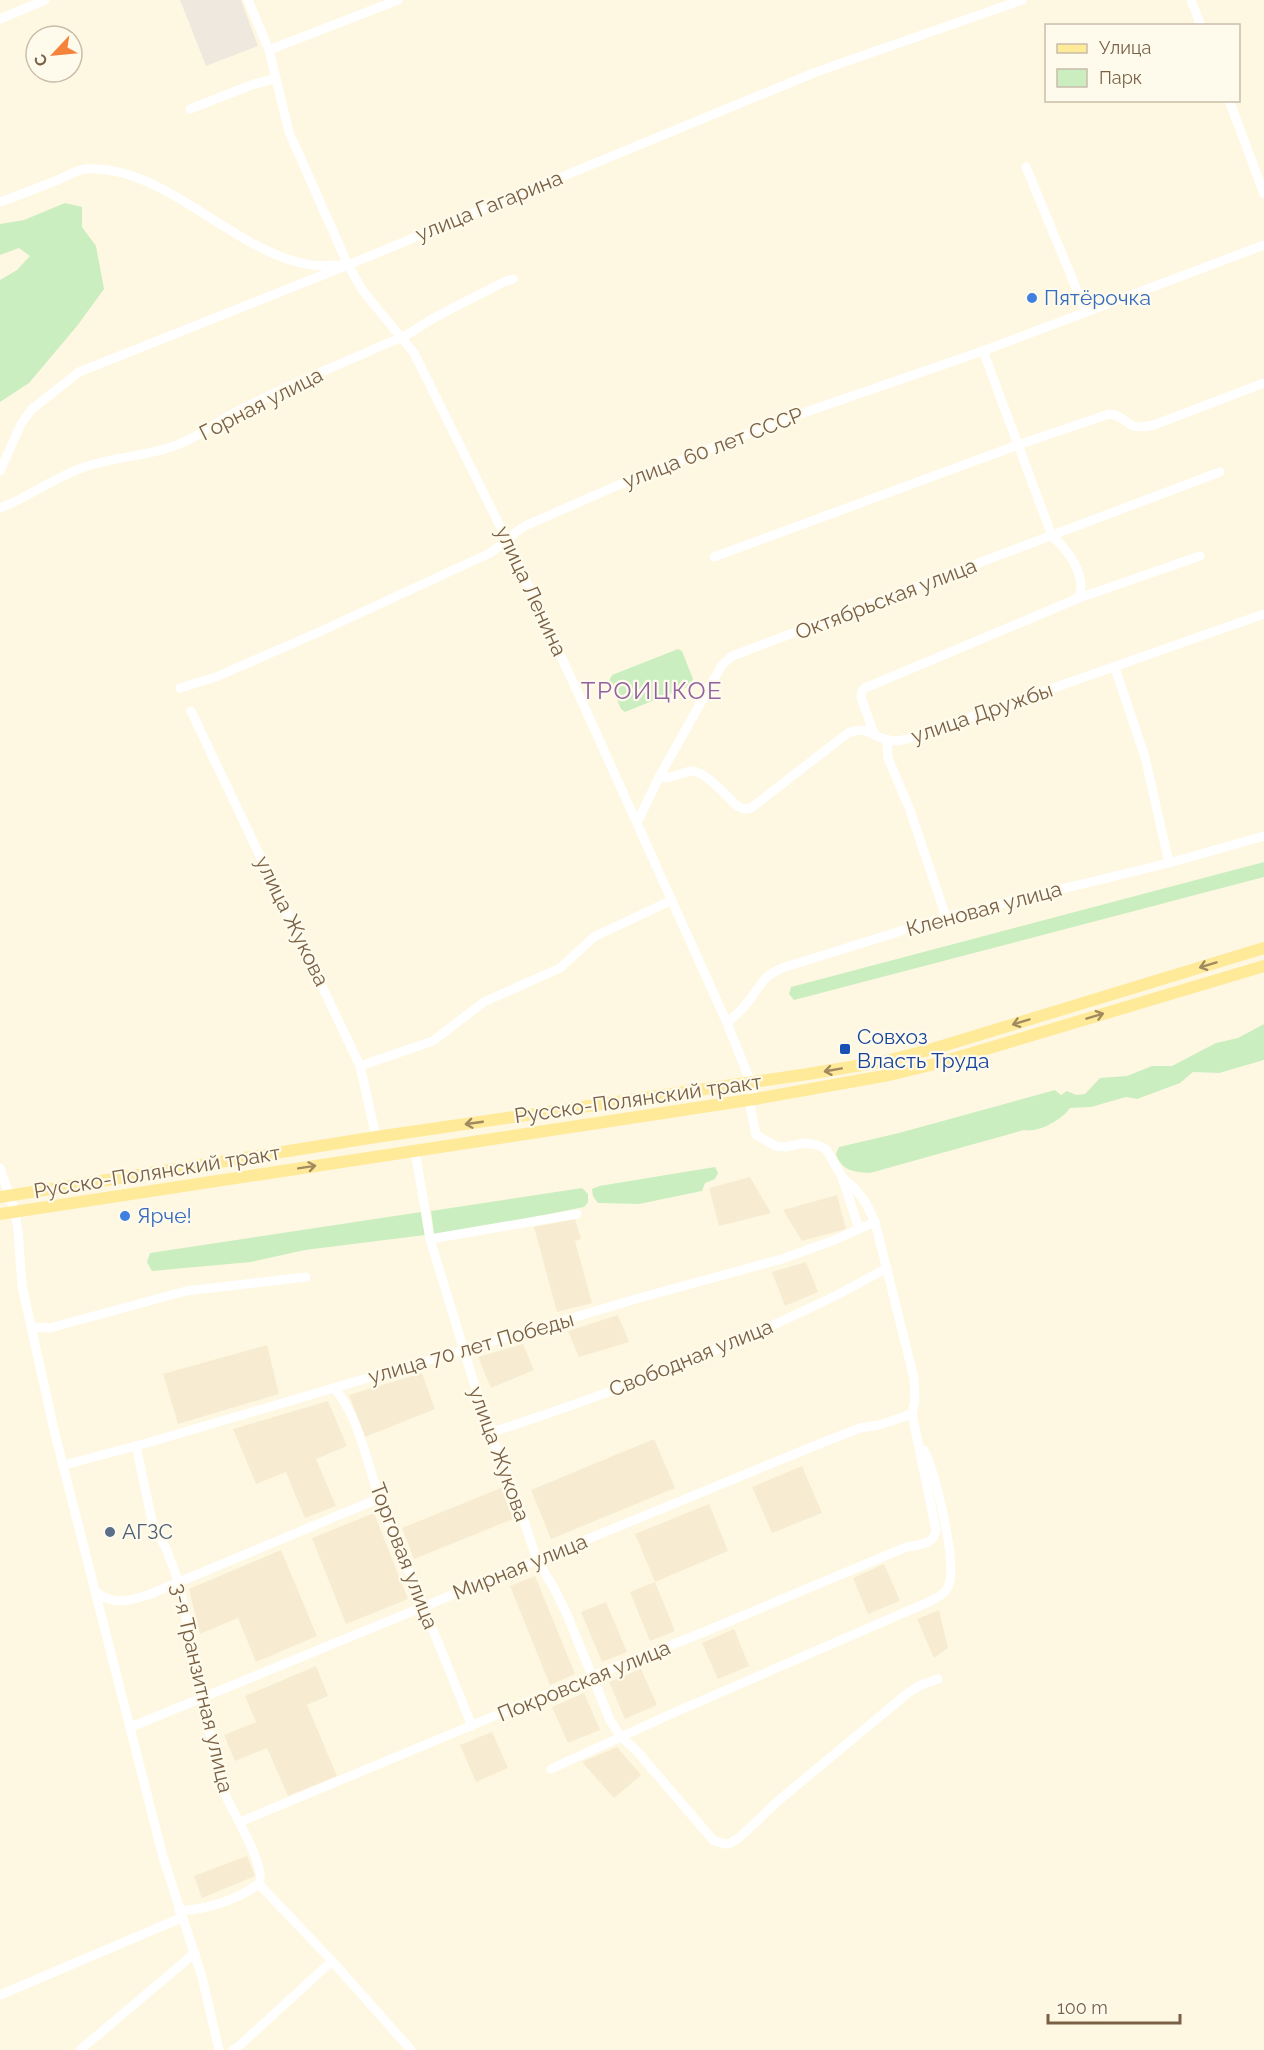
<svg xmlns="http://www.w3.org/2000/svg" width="1264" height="2050" font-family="Raleway,sans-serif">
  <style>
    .residential { fill: #f7ecd1 }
    .industrial { fill: #eee8de }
    .green { fill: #cbeec0 }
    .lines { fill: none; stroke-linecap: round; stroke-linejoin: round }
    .minor { stroke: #fff; stroke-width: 9 }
    .major { stroke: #ffea9a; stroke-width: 12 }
    .oneway { stroke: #a28a5f }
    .shop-dot { fill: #3f7fe0; stroke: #fffbec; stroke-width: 2 }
    .transit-dot { fill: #1a4fb4; stroke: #fffbec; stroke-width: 2 }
    .service-dot { fill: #5c6f8a; stroke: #fffbec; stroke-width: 2 }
    .labels { text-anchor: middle; stroke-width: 4.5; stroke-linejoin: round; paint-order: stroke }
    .street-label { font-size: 21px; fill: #7a6146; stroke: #fffbec }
    .shop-label { font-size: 21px; fill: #366cbe; stroke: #fffbec; text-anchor: start }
    .transit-label { font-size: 21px; fill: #164399; stroke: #fffbec; text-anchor: start }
    .service-label { font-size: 21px; fill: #4e5e75; stroke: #fffbec; text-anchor: start }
    .quarter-label { font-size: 24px; letter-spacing: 1.5px; fill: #93619e; stroke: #fffbec }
  </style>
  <rect width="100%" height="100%" fill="#fef8e3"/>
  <!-- residential -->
  <g class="residential">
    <path d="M750 1177 771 1213 719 1226 709 1188Z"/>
    <path d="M837 1195 846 1229 802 1241 783 1210Z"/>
    <path d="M575 1219 581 1239 575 1241 592 1303 557 1312 534 1227Z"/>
    <path d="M806 1262 818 1292 785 1306 772 1272Z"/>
    <path d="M618 1315 629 1342 579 1357 568 1331Z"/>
    <path d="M523 1344 534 1370 491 1388 478 1357Z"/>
    <path d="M267 1345 279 1394 178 1424 163 1374Z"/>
    <path d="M422 1373 435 1409 365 1437 349 1395Z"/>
    <path d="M328 1401 347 1446 316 1459 336 1506 305 1518 286 1472 256 1484 233 1429Z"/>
    <path d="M654 1439 675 1488 551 1539 531 1490Z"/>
    <path d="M802 1466 822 1513 772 1533 752 1487Z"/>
    <path d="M501 1488 513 1519 414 1559 402 1528Z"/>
    <path d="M709 1504 728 1551 655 1582 675 1631 650 1641 630 1592 655 1582 635 1534Z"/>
    <path d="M374 1513 408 1599 346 1624 312 1538Z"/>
    <path d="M281 1550 317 1636 256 1662 238 1618 200 1634 189 1589Z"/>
    <path d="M884 1564 900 1601 868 1614 853 1578Z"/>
    <path d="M535 1576 575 1674 550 1685 510 1586Z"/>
    <path d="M606 1602 627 1652 602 1662 581 1612Z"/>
    <path d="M939 1610 948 1648 934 1658 917 1619Z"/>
    <path d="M734 1629 749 1666 718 1679 702 1643Z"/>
    <path d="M316 1666 328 1696 307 1705 337 1776 288 1796 267 1748 235 1761 224 1735 256 1722 245 1696Z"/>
    <path d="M641 1669 657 1705 625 1719 609 1682Z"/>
    <path d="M584 1693 600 1730 568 1743 552 1707Z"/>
    <path d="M492 1732 508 1768 476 1782 460 1745Z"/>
    <path d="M617 1747 641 1775 614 1798 582 1762Z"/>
    <path d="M247 1856 255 1876 202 1898 194 1876Z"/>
  </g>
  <!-- industrial -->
  <path class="industrial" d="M180 0H241L258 46 206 66Z"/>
  <!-- green -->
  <g class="green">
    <path d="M65 203 82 207V227L96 246 104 289 77 326 29 383 0 402V280L17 270 30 256 19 248 0 255V224L24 220Z"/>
    <path d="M678 649 682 651 693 679 692 685 625 712 621 709 609 681 612 675Z"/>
    <path d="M1264 862V877L794 1000 789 994 791 987Z"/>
    <path d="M1264 1024V1060L1219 1073 1193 1072 1180 1083 1137 1099 1126 1097 1091 1107 1070 1108C1062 1120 1038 1133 1024 1130L870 1173C853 1172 842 1171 836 1154L839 1147 899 1133 1055 1090 1061 1095 1067 1091 1076 1095 1085 1094 1100 1078 1127 1076 1152 1066H1172L1216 1043 1238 1038Z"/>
    <path d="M715 1167 718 1173 715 1179 705 1183 702 1191 639 1204 598 1203 593 1196 592 1189 599 1186Z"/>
    <path d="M582 1188 588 1194V1202L584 1207 490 1226 434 1234 431 1211Z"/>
    <path d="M421 1212 425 1235 305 1250 251 1262 152 1271 147 1262 150 1253Z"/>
  </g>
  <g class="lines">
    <!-- minor -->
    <g class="minor">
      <path d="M248 0 269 50 289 132 348 265 363 291 414 353 507 540 584 706 727 1023 751 1083 755 1099"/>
      <path d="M1191 0 1201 26"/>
      <path d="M0 19 45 0"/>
      <path d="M269 50 398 0"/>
      <path d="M1229 100 1264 194"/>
      <path d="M190 109 254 84 275 79"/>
      <path d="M1026 167 1086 312"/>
      <path d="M0 202C20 195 40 187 60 179 68 175 77 170 85 169 164 164 231 250 306 264 317 267 331 265 342 265"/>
      <path d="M0 471 21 424 32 409 79 372 348 265 816 72 1022 0"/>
      <path d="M0 508C29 497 53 478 82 468 117 455 154 457 188 440 205 432 219 421 236 412 286 386 339 365 390 342 408 337 420 325 436 317 458 305 481 294 504 282L513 279"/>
      <path d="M714 557 1018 445 1109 414C1132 417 1123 432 1154 425L1264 383"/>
      <path d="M1079 598 1200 556"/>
      <path d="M1115 668 1145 757 1169 863"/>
      <path d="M180 688 216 677 319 632 490 553C503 545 512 534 525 526L616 486 774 423 983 351 1264 245"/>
      <path d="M191 711 360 1066 376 1137"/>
      <path d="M874 734 861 697 862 691 865 688 1079 598C1087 575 1068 550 1052 536L983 351"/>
      <path d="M887 740 888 758 910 810 946 917"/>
      <path d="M659 777C672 780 680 772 692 771 705 771 728 797 737 806L744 809 751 808 848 733C867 725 872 737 889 740 899 742 908 739 917 736L1264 614"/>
      <path d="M637 823 659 777 722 665 732 656 1220 472"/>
      <path d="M727 1023C734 1016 742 1010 748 1002 761 985 763 975 785 967L946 917 1169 863 1264 836"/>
      <path d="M360 1066 433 1041 484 1002 560 968 594 937 672 900"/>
      <path d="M415 1151 430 1239 488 1429 512 1485 537 1560 554 1588 568 1617 610 1720 621 1737 635 1749 713 1840 725 1844 731 1843 741 1836 778 1801 908 1693 919 1686 938 1679"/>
      <path d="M0 1168 15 1212 18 1230 22 1286 55 1434 163 1857 202 1977 219 2050"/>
      <path d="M843 1180 859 1229"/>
      <path d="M430 1239 577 1214"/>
      <path d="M31 1327 50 1328 186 1291 306 1277"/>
      <path d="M334 1388C360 1417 367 1466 381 1502 411 1577 442 1652 472 1726"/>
      <path d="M488 1429 499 1430C606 1395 712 1355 814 1306 839 1295 863 1281 887 1268"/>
      <path d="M136 1446 152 1521 167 1551 179 1583 220 1783C227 1804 268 1866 259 1884L332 1961 411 2050"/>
      <path d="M64 1465 147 1443 643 1297 782 1259 832 1241 875 1222"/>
      <path d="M96 1592C112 1605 129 1601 148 1595L380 1498"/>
      <path d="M131 1727 819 1444 860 1428 879 1425 912 1414"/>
      <path d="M551 1769 671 1714 933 1600C941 1595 947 1592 949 1584 957 1560 935 1473 924 1450"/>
      <path d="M240 1822 540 1697 704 1632 904 1548C917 1544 934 1546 936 1530L912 1414 915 1400 914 1378 875 1222 866 1203 856 1190 842 1177 826 1149 817 1145 805 1143 785 1147 776 1146 756 1135 749 1100"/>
      <path d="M179 1911C208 1909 235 1901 259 1884"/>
      <path d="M0 1995 181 1918"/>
      <path d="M80 2050 195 1953"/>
      <path d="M233 2050 239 2046 332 1961"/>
    </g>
    <!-- major -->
    <g class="major">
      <path d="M0 1197 376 1137 808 1074 886 1061 929 1050 1264 948"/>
      <path d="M0 1214 755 1099 889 1075 939 1063 1264 966"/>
    </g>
  </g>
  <!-- one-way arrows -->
  <defs><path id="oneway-shaft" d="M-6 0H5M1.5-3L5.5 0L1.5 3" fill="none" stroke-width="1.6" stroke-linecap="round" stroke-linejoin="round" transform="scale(1.5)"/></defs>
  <g class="oneway">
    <use href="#oneway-shaft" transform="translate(1208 965) rotate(163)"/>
    <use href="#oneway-shaft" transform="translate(1095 1016) rotate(-17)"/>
    <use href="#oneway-shaft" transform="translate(1021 1022) rotate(163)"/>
    <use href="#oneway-shaft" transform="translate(833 1070) rotate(170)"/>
    <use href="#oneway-shaft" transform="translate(474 1123) rotate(172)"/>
    <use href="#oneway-shaft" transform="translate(307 1167) rotate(-9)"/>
  </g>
  <!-- markers -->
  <g class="shop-dot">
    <circle cx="1032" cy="298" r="6"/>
    <circle cx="125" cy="1216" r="6"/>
  </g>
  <rect class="transit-dot" x="839" y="1043" width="12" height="12" rx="3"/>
  <circle class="service-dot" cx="110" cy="1532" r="6"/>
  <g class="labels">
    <!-- street labels -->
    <g class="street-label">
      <text transform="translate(489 206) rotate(-22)" y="7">улица Гагарина</text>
      <text transform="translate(261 404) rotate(-27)" y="7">Горная улица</text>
      <text transform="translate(713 448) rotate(-21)" y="7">улица 60 лет СССР</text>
      <text transform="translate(531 591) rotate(65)" y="7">улица Ленина</text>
      <text transform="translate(886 599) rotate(-21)" y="7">Октябрьская улица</text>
      <text transform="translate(982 713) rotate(-19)" y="7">улица Дружбы</text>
      <text transform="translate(984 909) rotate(-15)" y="7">Кленовая улица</text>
      <text transform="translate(292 921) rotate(64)" y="7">улица Жукова</text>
      <text transform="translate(638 1099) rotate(-8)" y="7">Русско-Полянский тракт</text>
      <text transform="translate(157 1172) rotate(-9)" y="7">Русско-Полянский тракт</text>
      <text transform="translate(471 1348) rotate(-16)" y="7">улица 70 лет Победы</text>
      <text transform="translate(691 1358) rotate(-22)" y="7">Свободная улица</text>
      <text transform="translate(499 1454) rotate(70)" y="7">улица Жукова</text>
      <text transform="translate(404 1556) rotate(69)" y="7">Торговая улица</text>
      <text transform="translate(520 1567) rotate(-22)" y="7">Мирная улица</text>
      <text transform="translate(584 1681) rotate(-22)" y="7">Покровская улица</text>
      <text transform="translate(202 1688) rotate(77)" y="7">3-я Транзитная улица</text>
    </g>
    <!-- shop labels -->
    <g class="shop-label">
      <text x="1044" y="305">Пятёрочка</text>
      <text x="137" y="1223">Ярче!</text>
    </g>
    <!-- transit labels -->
    <g class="transit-label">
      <text x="857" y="1044">Совхоз<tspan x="857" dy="24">Власть Труда</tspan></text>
    </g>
    <!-- service labels -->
    <g class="service-label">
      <text x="122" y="1539">АГЗС</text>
    </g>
    <!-- quarter labels -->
    <g class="quarter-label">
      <text x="652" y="699">ТРОИЦКОЕ</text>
    </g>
  </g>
  <!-- legend -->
  <rect x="1045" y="24" width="195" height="78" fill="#fffbec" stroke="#cabdaa" stroke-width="1.5"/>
  <rect x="1057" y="44" width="30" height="9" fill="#ffea9a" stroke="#cabdaa" stroke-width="1.5"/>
  <text x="1099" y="54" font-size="18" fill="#7a6146">Улица</text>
  <rect x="1057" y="69" width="30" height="18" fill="#cbeec0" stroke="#cabdaa" stroke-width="1.5"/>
  <text x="1099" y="84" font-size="18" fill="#7a6146">Парк</text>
  <!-- north arrow -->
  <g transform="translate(54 54) rotate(244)"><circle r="28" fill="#fffbec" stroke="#cabdaa" stroke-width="1.5"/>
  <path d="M0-4.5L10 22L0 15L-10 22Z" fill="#f5833c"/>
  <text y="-9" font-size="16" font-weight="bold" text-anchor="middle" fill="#7a6146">С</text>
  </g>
  <!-- scale -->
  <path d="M1048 2014v9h132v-9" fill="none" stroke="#7a6146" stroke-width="3"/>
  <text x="1057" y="2014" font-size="18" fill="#7a6146" stroke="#fffbec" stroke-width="4.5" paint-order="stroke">100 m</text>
</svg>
